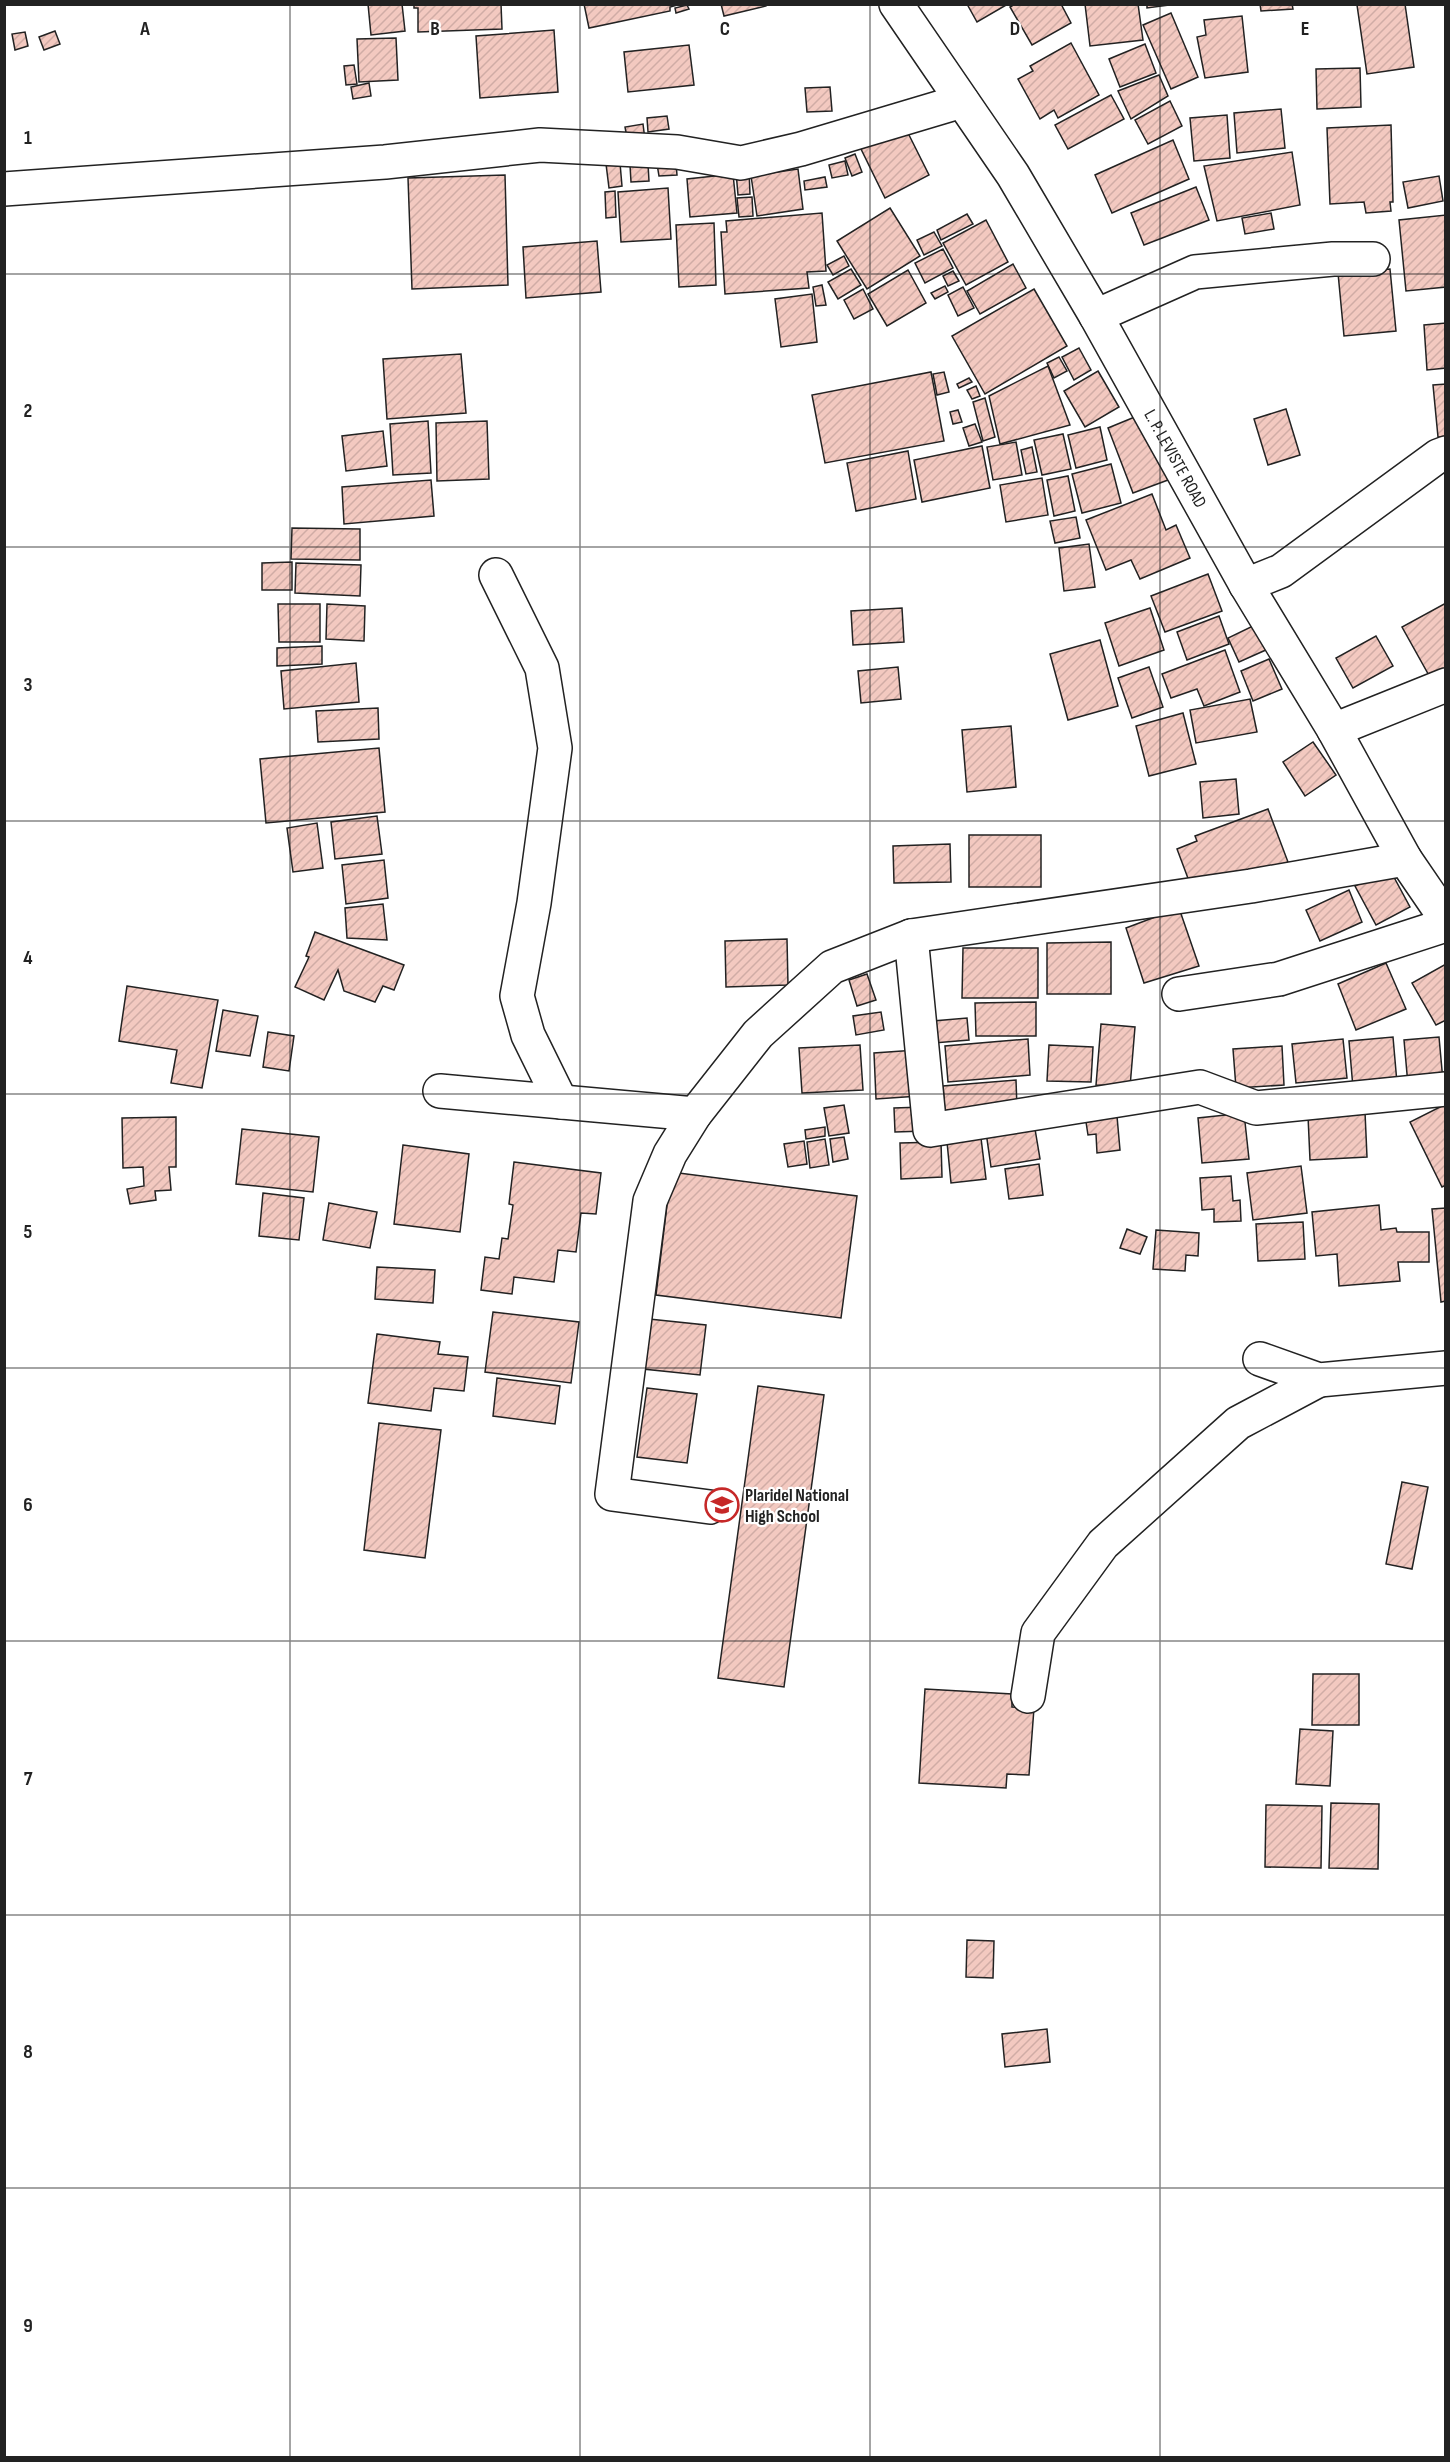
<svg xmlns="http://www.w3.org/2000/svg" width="1450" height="2462" font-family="'Sofia Sans Condensed',sans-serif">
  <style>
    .building { fill: url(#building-hatch); stroke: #222; stroke-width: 1.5 }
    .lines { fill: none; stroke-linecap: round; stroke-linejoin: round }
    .minor-casing { stroke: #222; stroke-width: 36 }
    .major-casing { stroke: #222; stroke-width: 36 }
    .minor { stroke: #fff; stroke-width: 33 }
    .major { stroke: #fff; stroke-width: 33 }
    .grid { fill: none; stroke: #222; stroke-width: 1.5; stroke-opacity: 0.55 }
    .labels { text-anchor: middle; stroke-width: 4.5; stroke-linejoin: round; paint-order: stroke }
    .street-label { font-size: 18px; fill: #222; stroke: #fff }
    .poi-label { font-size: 18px; font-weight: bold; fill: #222; stroke: #fff; text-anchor: start }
    .grid-label { font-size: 20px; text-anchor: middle; font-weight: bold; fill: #222; stroke: #fff; stroke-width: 4.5; stroke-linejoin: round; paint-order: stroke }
  </style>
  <defs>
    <pattern id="building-hatch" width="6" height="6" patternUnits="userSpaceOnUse" patternTransform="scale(1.5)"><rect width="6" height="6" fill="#f3c9c0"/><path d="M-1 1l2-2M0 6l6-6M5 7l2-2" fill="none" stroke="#d0aca5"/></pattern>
  </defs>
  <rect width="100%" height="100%" fill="#fff"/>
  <!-- building -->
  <g class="building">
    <path d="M368 4H402L405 31 371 35Z"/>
    <path d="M414 4H501L502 29 418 32V8H414Z"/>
    <path d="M584 4H681L670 7V11L589 28Z"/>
    <path d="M721 4H766V6L724 16Z"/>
    <path d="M967 4H1008L977 22Z"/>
    <path d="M1015 4H1061L1071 23 1032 45 1010 7Z"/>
    <path d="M1085 4H1138L1143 40 1090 46Z"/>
    <path d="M1147 4H1177L1147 8Z"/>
    <path d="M1260 4H1292L1293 9 1261 11Z"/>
    <path d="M1405 4 1414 67 1367 74 1357 5Z"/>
    <path d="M687 5 689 9 676 13 675 8Z"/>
    <path d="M1171 13 1198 77 1171 89 1143 25Z"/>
    <path d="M1242 16 1248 72 1205 78 1197 37 1206 35 1204 20Z"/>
    <path d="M554 30 558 92 480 98 476 36Z"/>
    <path d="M55 31 60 44 44 50 39 37Z"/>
    <path d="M25 32 28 46 15 50 12 34Z"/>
    <path d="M396 38 398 80 359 82 357 39Z"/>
    <path d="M1071 43 1099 95 1058 118 1054 110 1040 119 1018 79 1033 71 1030 66Z"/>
    <path d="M1145 44 1156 73 1120 87 1109 59Z"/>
    <path d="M689 45 694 85 628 92 624 52Z"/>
    <path d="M354 65 357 84 346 85 344 66Z"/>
    <path d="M1360 68 1361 107 1317 109 1316 69Z"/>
    <path d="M1159 75 1168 96 1131 119 1118 91Z"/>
    <path d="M369 83 371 96 353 99 351 87Z"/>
    <path d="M830 87 832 111 807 112 805 88Z"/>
    <path d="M1111 95 1124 119 1068 149 1055 125Z"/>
    <path d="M1170 101 1182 126 1148 144 1135 120Z"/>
    <path d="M1281 109 1285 148 1237 153 1234 113Z"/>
    <path d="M1227 115 1230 158 1194 161 1190 118Z"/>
    <path d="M667 116 669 129 648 132 647 118Z"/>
    <path d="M643 124 645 140 628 143 625 127Z"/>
    <path d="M1391 125 1393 202H1390L1391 211 1366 213 1364 202 1330 204 1327 128Z"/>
    <path d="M905 127 929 175 885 198 861 149Z"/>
    <path d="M1173 140 1189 179 1112 213 1095 175Z"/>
    <path d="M1292 152 1300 205 1217 221 1204 166Z"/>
    <path d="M855 154 862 172 852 176 845 158Z"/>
    <path d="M845 161 848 175 832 178 829 165Z"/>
    <path d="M620 163 622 186 609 188 606 164Z"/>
    <path d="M676 163 677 175 659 176 657 164Z"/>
    <path d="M648 164 649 181 631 182 630 165Z"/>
    <path d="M798 169 803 209 757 216 751 176Z"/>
    <path d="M749 171 750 194 738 195 736 172Z"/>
    <path d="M733 174 737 213 690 217 687 179Z"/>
    <path d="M505 175 508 285 412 289 408 178Z"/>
    <path d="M1439 176 1443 201 1408 208 1403 182Z"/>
    <path d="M825 177 827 187 805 190 804 181Z"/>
    <path d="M1196 187 1209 220 1144 245 1131 213Z"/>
    <path d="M668 188 671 239 621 242 618 192Z"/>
    <path d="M615 191 616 217 606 218 605 192Z"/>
    <path d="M752 197 753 216 739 217 737 198Z"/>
    <path d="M890 208 920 256 867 289 837 241Z"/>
    <path d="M822 213 826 271 807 272 809 288 725 294 721 232H727L726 221Z"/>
    <path d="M1271 213 1274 229 1245 234 1242 218Z"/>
    <path d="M967 214 973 224 941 240 937 230Z"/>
    <path d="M1446 215V287L1406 291 1399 220Z"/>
    <path d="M986 220 1008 262 966 285 943 243Z"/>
    <path d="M714 223 716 285 679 287 676 225Z"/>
    <path d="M934 232 942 246 924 255 917 240Z"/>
    <path d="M597 241 601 292 526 298 523 247Z"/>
    <path d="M943 249 953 268 925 283 915 263Z"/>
    <path d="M844 256 849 266 833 275 827 265Z"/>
    <path d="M1013 264 1026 288 980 314 967 291Z"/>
    <path d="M851 269 861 285 838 299 828 282Z"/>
    <path d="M1390 269 1396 331 1344 336 1338 273Z"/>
    <path d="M908 270 926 303 887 326 868 294Z"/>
    <path d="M953 271 959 281 948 286 943 276Z"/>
    <path d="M822 285 826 305 816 306 813 287Z"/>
    <path d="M945 286 948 292 935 299 931 293Z"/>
    <path d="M963 287 974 308 958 316 948 295Z"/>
    <path d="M863 289 873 309 854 319 844 300Z"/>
    <path d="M1034 289 1067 346 985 394 952 336Z"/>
    <path d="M812 294 817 342 781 347 775 299Z"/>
    <path d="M1446 323V368L1427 370 1424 325Z"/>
    <path d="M1079 348 1091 370 1074 380 1062 357Z"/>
    <path d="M461 354 466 413 387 419 383 359Z"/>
    <path d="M1059 357 1067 371 1054 378 1047 363Z"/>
    <path d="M1048 366 1070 425 1000 444 989 396Z"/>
    <path d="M1098 371 1119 407 1085 427 1064 391Z"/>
    <path d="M931 372 944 441 825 463 812 395Z"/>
    <path d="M944 372 949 392 937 395 933 374Z"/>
    <path d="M969 378 972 382 959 388 957 384Z"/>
    <path d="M1446 384V437H1438L1433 385Z"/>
    <path d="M976 386 980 396 972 399 967 390Z"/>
    <path d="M985 398 995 437 983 441 973 402Z"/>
    <path d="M1286 409 1300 455 1268 465 1254 419Z"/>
    <path d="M958 410 962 422 953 424 950 412Z"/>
    <path d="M1142 414 1168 480 1133 493 1108 428Z"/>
    <path d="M428 421 431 473 393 475 390 424Z"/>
    <path d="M487 421 489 479 437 481 436 423Z"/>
    <path d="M975 424 982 442 969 446 963 428Z"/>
    <path d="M1100 427 1107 460 1076 468 1068 435Z"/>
    <path d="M383 431 387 466 346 471 342 436Z"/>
    <path d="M1063 434 1071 469 1042 475 1034 440Z"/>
    <path d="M1016 442 1022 475 993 480 987 447Z"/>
    <path d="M982 446 990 488 922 502 914 460Z"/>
    <path d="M1032 447 1037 472 1026 474 1021 450Z"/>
    <path d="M908 451 916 499 856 511 847 463Z"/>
    <path d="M1111 464 1121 503 1082 513 1072 474Z"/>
    <path d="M1068 476 1075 511 1054 516 1047 480Z"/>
    <path d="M1042 478 1048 515 1006 522 1000 485Z"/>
    <path d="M431 480 434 516 344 524 342 487Z"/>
    <path d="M1152 494 1166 530 1176 525 1190 558 1140 579 1131 560 1106 570 1086 520Z"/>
    <path d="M1076 517 1080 538 1055 543 1050 521Z"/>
    <path d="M292 528 360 529V560L291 559Z"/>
    <path d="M1089 544 1095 587 1064 591 1059 548Z"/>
    <path d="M292 562V590H262V563Z"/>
    <path d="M296 563 361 565 360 596 295 593Z"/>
    <path d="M1208 574 1222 611 1165 632 1151 596Z"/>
    <path d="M1446 603V671L1431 679 1402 627Z"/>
    <path d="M278 604H320V642H279Z"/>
    <path d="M327 604 365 606 364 641 326 639Z"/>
    <path d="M902 608 904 642 853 645 851 611Z"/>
    <path d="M1150 608 1164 650 1119 666 1105 623Z"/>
    <path d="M1219 616 1229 644 1187 660 1177 632Z"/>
    <path d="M1257 624 1268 649 1239 662 1228 638Z"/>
    <path d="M1376 636 1393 666 1353 688 1336 658Z"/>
    <path d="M1100 640 1118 706 1068 720 1050 654Z"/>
    <path d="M322 646V664L277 666V648Z"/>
    <path d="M1225 650 1240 692 1204 706 1197 689 1171 698 1162 674Z"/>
    <path d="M1269 659 1282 689 1253 701 1241 671Z"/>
    <path d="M356 663 359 702 284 709 281 671Z"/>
    <path d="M898 667 901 699 861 703 858 671Z"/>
    <path d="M1149 667 1163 707 1132 718 1118 678Z"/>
    <path d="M1250 699 1257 732 1196 743 1190 710Z"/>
    <path d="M378 708 379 739 318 742 316 711Z"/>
    <path d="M1183 713 1196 764 1149 776 1136 726Z"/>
    <path d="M1011 726 1016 787 967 792 962 730Z"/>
    <path d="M1313 742 1336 775 1305 796 1283 762Z"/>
    <path d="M379 748 385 812 266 823 260 759Z"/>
    <path d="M1236 779 1239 814 1203 818 1200 782Z"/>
    <path d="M1268 809 1288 862 1215 889H1192L1177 849 1197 841 1195 836Z"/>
    <path d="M377 816 382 854 335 859 331 822Z"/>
    <path d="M317 823 323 868 293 872 287 828Z"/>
    <rect x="969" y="835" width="72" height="52"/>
    <path d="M950 844 951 882 894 883 893 846Z"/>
    <path d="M384 860 388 898 346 904 342 865Z"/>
    <path d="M1389 868 1410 907 1376 925 1355 886Z"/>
    <path d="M1349 890 1362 922 1320 941 1306 910Z"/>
    <path d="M383 904 387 940 347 938 345 908Z"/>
    <path d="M1179 908 1199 966 1144 983 1126 928Z"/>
    <path d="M315 932 404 965 394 990 383 986 375 1002 344 991 338 970 324 1000 295 987 309 957 306 956Z"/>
    <path d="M787 939 788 985 726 987 725 941Z"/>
    <path d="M1111 942V994H1047V943Z"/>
    <path d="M963 948H1038V998H962Z"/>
    <path d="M1386 963 1406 1009 1356 1030 1338 984Z"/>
    <path d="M1446 964V1020L1436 1025 1412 983Z"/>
    <path d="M867 974 876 1000 857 1006 849 980Z"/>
    <path d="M127 986 218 1000 202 1088 171 1083 177 1050 119 1041Z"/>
    <path d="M1036 1002V1036H976L975 1003Z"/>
    <path d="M223 1010 258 1016 250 1056 216 1051Z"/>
    <path d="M881 1012 884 1030 856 1035 853 1016Z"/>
    <path d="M967 1018 969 1040 934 1043 933 1021Z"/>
    <path d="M1101 1024 1135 1027 1130 1087 1096 1085Z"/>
    <path d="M268 1032 294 1036 289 1071 263 1067Z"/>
    <path d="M1393 1037 1397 1083 1353 1088 1349 1041Z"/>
    <path d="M1439 1037 1443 1081 1408 1085 1404 1040Z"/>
    <path d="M1028 1039 1030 1075 948 1082 945 1046Z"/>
    <path d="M1343 1039 1347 1078 1296 1083 1292 1044Z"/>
    <path d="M860 1045 863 1090 802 1093 799 1048Z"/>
    <path d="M1049 1045 1093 1047 1091 1082 1047 1081Z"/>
    <path d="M1282 1046 1284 1085 1236 1088 1233 1049Z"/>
    <path d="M916 1050 919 1096 876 1099 874 1053Z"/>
    <path d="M1016 1080 1017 1108 945 1113 943 1086Z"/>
    <path d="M1446 1104V1185L1442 1187 1410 1122Z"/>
    <path d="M844 1105 849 1133 829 1136 824 1108Z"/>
    <path d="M1116 1105 1120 1150 1097 1153 1096 1134 1088 1135 1084 1109Z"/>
    <path d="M923 1107 925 1131 895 1132 894 1108Z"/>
    <path d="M1365 1112 1367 1157 1310 1160 1308 1116Z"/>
    <path d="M1244 1113 1249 1159 1202 1163 1198 1118Z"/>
    <path d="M176 1117V1167H169L171 1190 155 1191 156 1200 130 1204 127 1189 144 1186 143 1167 123 1168 122 1118Z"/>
    <path d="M1034 1123 1040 1159 991 1167 986 1132Z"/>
    <path d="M825 1127V1136L806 1139 805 1130Z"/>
    <path d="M242 1129 319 1137 313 1192 236 1184Z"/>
    <path d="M844 1137 848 1159 833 1162 830 1139Z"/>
    <path d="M981 1138 986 1179 951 1183 947 1142Z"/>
    <path d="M825 1139 829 1165 810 1168 807 1142Z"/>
    <path d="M804 1141 807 1164 788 1167 784 1144Z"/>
    <path d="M941 1142 942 1177 901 1179 900 1143Z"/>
    <path d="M403 1145 469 1154 460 1232 394 1224Z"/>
    <path d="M514 1162 601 1173 596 1214 581 1213 576 1252 558 1250 554 1282 514 1277 512 1294 481 1290 485 1257 499 1259 502 1238 508 1239 513 1205 509 1204Z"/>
    <path d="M1039 1164 1043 1195 1009 1199 1005 1169Z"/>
    <path d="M1301 1166 1307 1213 1253 1220 1247 1173Z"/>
    <path d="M671 1172 857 1196 841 1318 656 1295Z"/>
    <path d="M1231 1176 1233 1201 1240 1200 1241 1221 1214 1222V1209L1202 1210 1200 1178Z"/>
    <path d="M263 1193 304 1198 299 1240 259 1236Z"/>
    <path d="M329 1203 377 1212 370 1248 323 1240Z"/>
    <path d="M1379 1205 1381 1230 1396 1228 1397 1232H1429V1262H1398L1400 1281 1339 1286 1337 1254 1316 1256 1312 1212Z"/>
    <path d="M1446 1208V1301L1441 1302 1432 1209Z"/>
    <path d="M1303 1222 1305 1259 1258 1261 1256 1224Z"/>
    <path d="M1127 1229 1147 1237 1140 1254 1120 1248Z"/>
    <path d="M1156 1230 1199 1233 1198 1256 1186 1255 1185 1271 1153 1269Z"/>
    <path d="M377 1267 435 1270 433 1303 375 1299Z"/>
    <path d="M493 1312 579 1322 571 1383 485 1372Z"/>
    <path d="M649 1319 706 1325 700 1375 643 1369Z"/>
    <path d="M377 1334 440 1342 438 1354 468 1357 464 1391 434 1388 431 1411 368 1403Z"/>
    <path d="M497 1378 560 1386 555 1424 493 1416Z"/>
    <path d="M758 1386 824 1395 784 1687 718 1678Z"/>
    <path d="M647 1388 697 1394 687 1463 637 1457Z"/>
    <path d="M379 1423 441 1430 425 1558 364 1550Z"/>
    <path d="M1402 1482 1428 1487 1412 1569 1386 1564Z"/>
    <path d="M1313 1674H1359V1725H1312Z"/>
    <path d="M925 1689 1012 1694V1707L1034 1708 1029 1775 1007 1774 1006 1788 919 1783Z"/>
    <path d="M1300 1729 1333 1731 1330 1786 1296 1784Z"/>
    <path d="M1331 1803 1379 1804 1378 1869 1329 1868Z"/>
    <path d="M1266 1805 1322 1806 1321 1868 1265 1867Z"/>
    <path d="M967 1940 994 1941 993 1978 966 1977Z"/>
    <path d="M1047 2029 1050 2062 1005 2067 1002 2034Z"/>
  </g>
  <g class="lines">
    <defs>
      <g id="minor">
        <path d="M4 189 385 162 540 145 677 152 741 163 801 149 962 101"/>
        <path d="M1096 316 1195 272 1333 259H1373"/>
        <path d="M496 575 542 668 555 748 534 903 517 996 528 1035 561 1102"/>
        <path d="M1246 585 1281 571 1438 456 1446 453"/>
        <path d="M1334 730 1446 685"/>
        <path d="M911 936 930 1130 1200 1087 1256 1108 1446 1089"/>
        <path d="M1179 994 1279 979 1446 925"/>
        <path d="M440 1091 695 1114"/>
        <path d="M1260 1359 1319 1380 1446 1368"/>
        <path d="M710 1507 612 1494 650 1201 670 1154 695 1114 758 1034 832 967 911 936 1251 886 1405 859"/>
        <path d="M1028 1696 1038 1633 1103 1544 1238 1423 1319 1380"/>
      </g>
      <g id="major">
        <path id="s1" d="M896 4 1013 175 1096 316 1246 585 1334 730 1405 859 1446 919"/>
      </g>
    </defs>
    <!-- minor casing -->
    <use href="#minor" class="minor-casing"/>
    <!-- major casing -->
    <use href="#major" class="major-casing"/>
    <!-- minor -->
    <use href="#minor" class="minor"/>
    <!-- major -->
    <use href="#major" class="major"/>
  </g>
  <!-- grid -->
  <path class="grid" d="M290 4V2458M580 4V2458M870 4V2458M1160 4V2458M4 274H1446M4 547H1446M4 821H1446M4 1094H1446M4 1368H1446M4 1641H1446M4 1915H1446M4 2188H1446"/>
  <!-- icons -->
  <defs>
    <symbol id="school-ring" viewBox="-11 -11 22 22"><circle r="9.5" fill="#fff" stroke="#c62828" stroke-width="1.5"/><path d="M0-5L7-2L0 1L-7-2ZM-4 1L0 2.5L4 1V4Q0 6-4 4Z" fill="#c62828"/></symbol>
  </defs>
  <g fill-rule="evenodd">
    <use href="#school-ring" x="703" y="1486" width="38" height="38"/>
  </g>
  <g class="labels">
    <!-- street labels -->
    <g class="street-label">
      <text dy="6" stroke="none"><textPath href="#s1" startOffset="534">L. P. LEVISTE ROAD</textPath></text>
    </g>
    <!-- poi labels -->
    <g class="poi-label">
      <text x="745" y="1501">Plaridel National<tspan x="745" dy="21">High School</tspan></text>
    </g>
  </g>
  <g class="grid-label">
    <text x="145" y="35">A</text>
    <text x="435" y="35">B</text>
    <text x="725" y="35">C</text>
    <text x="1015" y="35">D</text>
    <text x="1305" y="35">E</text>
    <text x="28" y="144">1</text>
    <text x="28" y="417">2</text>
    <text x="28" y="691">3</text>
    <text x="28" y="964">4</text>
    <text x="28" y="1238">5</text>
    <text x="28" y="1511">6</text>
    <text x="28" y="1785">7</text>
    <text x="28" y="2058">8</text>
    <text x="28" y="2332">9</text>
  </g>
  <!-- border -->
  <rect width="1450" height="2462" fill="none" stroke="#222222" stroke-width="12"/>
</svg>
